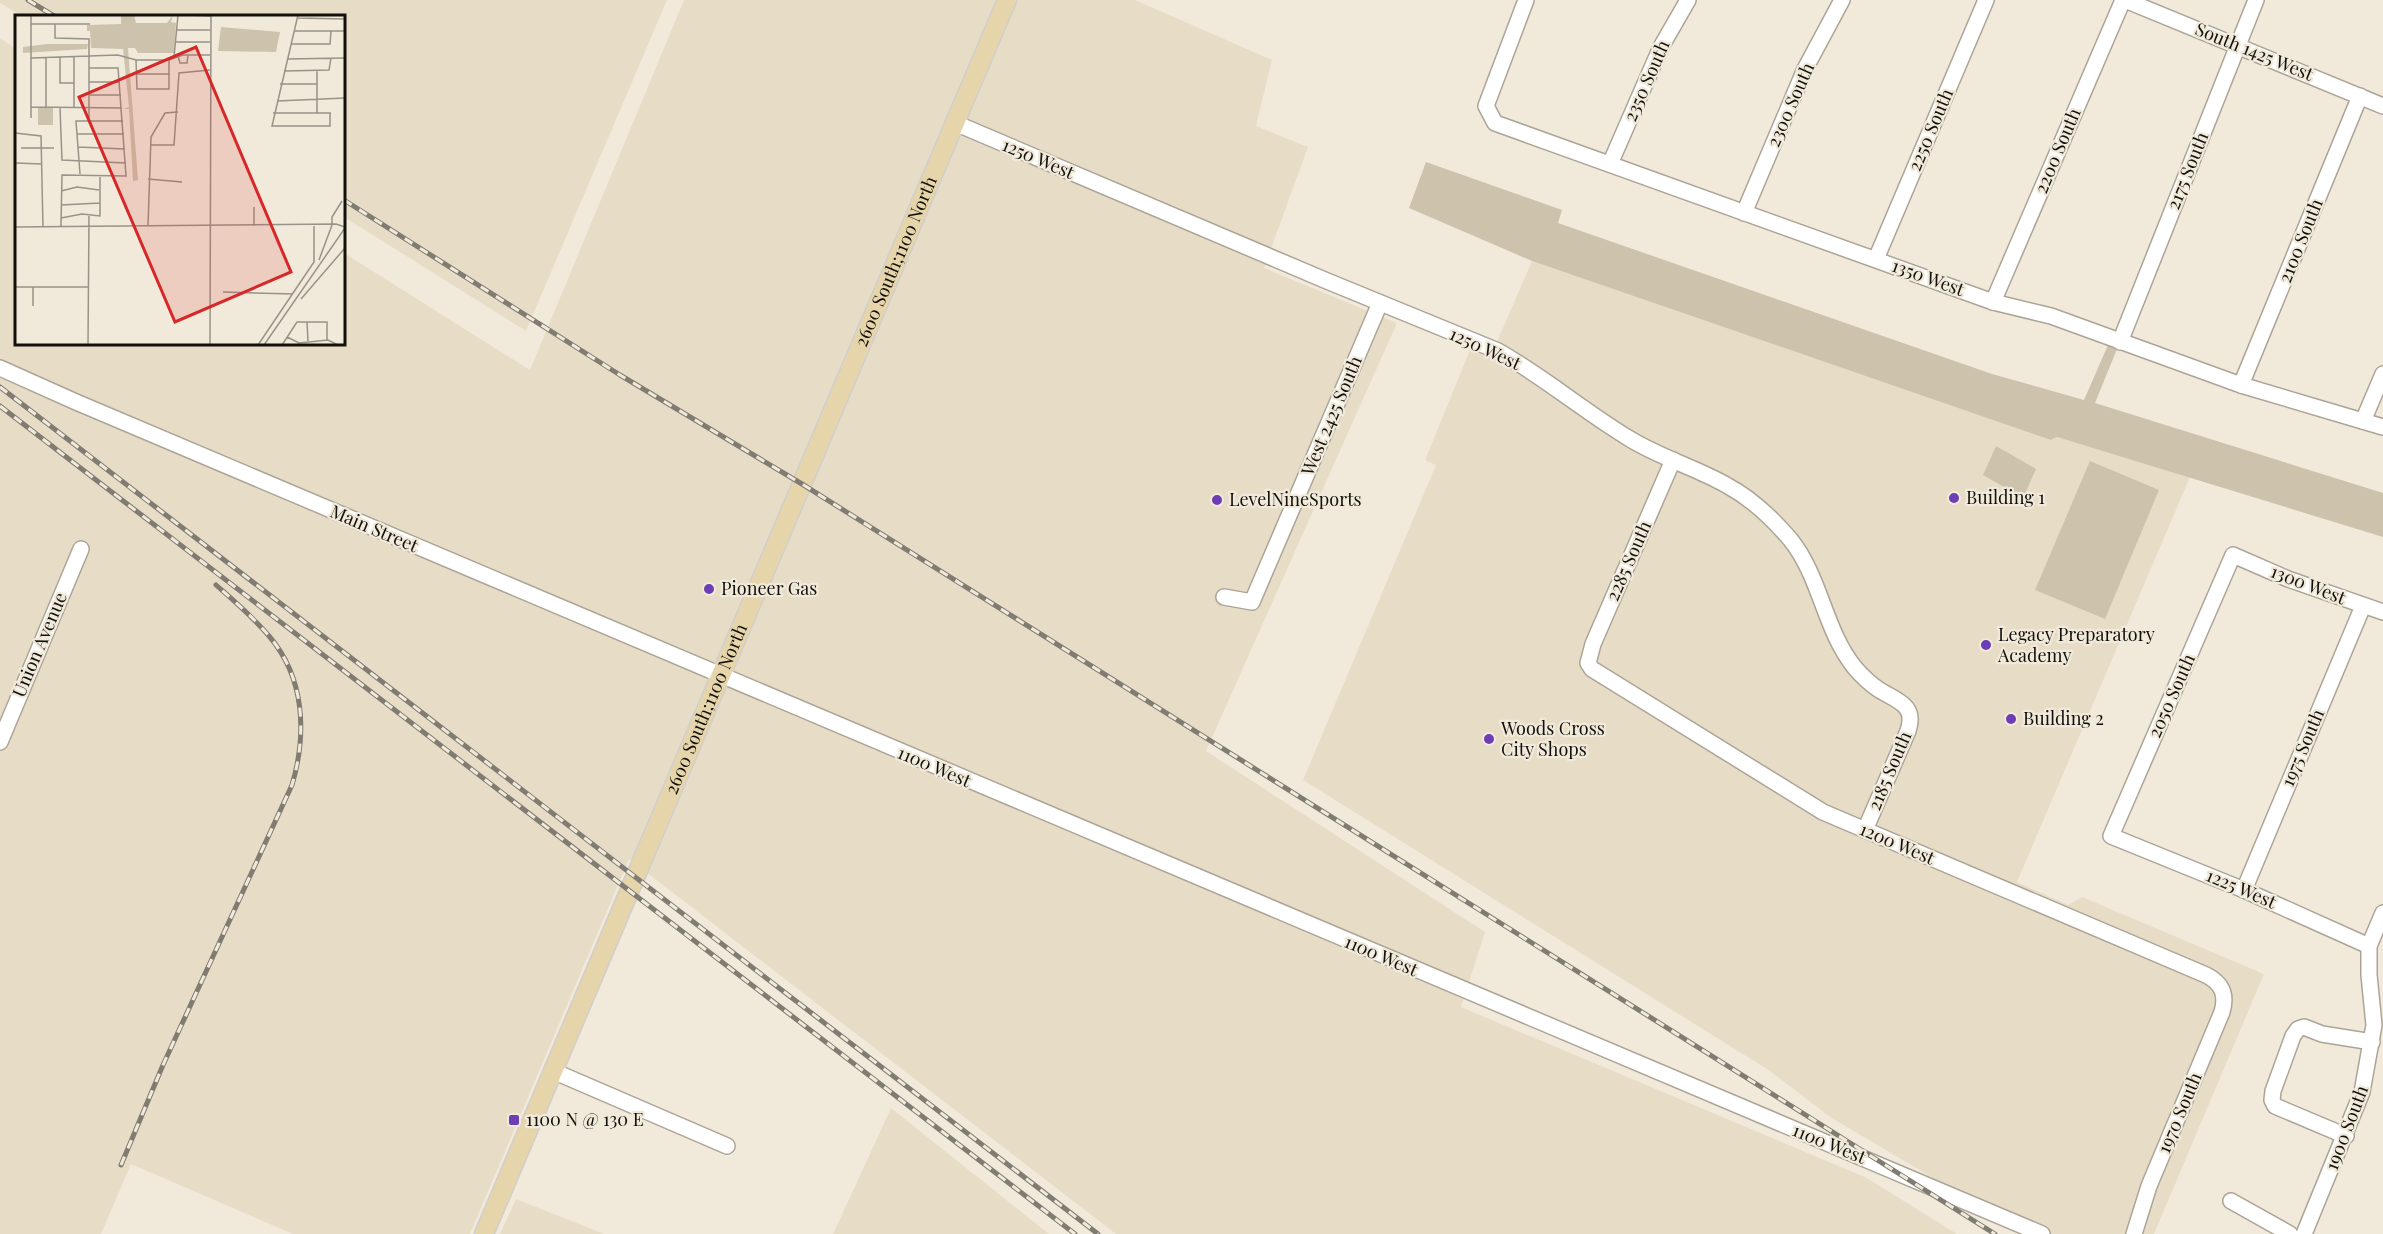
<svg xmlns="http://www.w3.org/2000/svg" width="2383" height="1234" font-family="'Playfair Display',serif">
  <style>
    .built { fill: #e7ddc7 }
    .green { fill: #cdc3ac }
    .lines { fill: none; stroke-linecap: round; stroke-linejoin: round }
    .minor-casing { stroke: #aca597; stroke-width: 18 }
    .major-casing { stroke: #d0cfce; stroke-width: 21 }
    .minor { stroke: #fff; stroke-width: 15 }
    .major { stroke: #e6d4aa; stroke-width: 18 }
    .rail-casing { stroke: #817c72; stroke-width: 5 }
    .rail { stroke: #f1eadb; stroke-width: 3; stroke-dasharray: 9; stroke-linecap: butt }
    .poi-dot { fill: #6c3db4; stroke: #f1eadb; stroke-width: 2 }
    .labels { text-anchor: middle; stroke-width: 4.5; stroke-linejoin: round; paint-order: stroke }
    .street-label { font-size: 18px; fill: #12100b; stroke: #f1eadb }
    .poi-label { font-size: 18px; fill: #12100b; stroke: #f1eadb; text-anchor: start }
    .inset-road { fill: none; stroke: #989388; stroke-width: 1.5 }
    .view { fill: #d62828; fill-opacity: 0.15; stroke: #d62828; stroke-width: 3 }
    .inset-edge { fill: none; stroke: #12100b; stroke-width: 3 }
  </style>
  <rect width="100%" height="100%" fill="#f1eadb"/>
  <!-- built -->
  <g class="built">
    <path d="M0 0H667L526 331 344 217V16H22L0 3Z"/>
    <path d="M684 0H1135L1272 60 1256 126 1308 147 1264 268 1397 323 1206 751 1485 932 1461 1007 1867 1178 1957 1234H1116L629 859 470 1234H293L131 1164 101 1234H0V38L16 49V344H344V253L530 370Z"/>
    <path d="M1532 261 2051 440 2057 437 2190 477 2017 882 2068 905 2082 897 2264 974 2154 1234H2052L1950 1188 1830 1117 1770 1071 1303 780 1436 465 1425 460 1470 350 1490 358Z"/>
    <path d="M891 1108 1049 1234H833Z"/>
    <path d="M516 1199 604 1234H500Z"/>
  </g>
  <!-- green -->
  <g class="green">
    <path d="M1426 162 1562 210 1558 223 1992 374 2084 400 2108 345 2117 349 2095 403 2383 493V537L2057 437 2051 440 1532 261 1409 208Z"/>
    <path d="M1996 446 2036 469 2023 498 1983 475Z"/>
    <path d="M2090 461 2159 490 2105 619 2035 590Z"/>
  </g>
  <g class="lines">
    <defs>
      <g id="minor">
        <path d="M1526 0 1486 106 1495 123 1993 302 2051 316 2241 385 2383 427"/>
        <path d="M2125 0 2383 106"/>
        <path d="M955 123 1327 281 1498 351C1544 377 1585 412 1630 439 1661 458 1697 468 1728 486 1752 499 1772 518 1790 539 1821 577 1824 630 1855 668 1862 676 1869 683 1878 689 1896 701 1917 704 1908 731L1865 830"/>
        <path d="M1610 164 1661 47 1688 0"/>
        <path d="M1744 213 1805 69 1842 0"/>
        <path d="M1876 259 1986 0"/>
        <path d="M1993 302 2123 0"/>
        <path d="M2120 342 2256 0"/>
        <path d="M0 368 76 402 2042 1234"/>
        <path d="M2241 385 2360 96"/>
        <path d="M2363 421 2383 374"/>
        <path d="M1673 460 1593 644 1588 663 1592 669 1823 812 2206 975C2222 983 2227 995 2222 1012L2149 1186 2134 1234"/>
        <path d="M1224 597 1252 602 1380 303"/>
        <path d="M0 742 81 549"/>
        <path d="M2244 890 2363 606"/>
        <path d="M2369 946 2244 890 2111 836 2233 555 2288 579 2383 612"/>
        <path d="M553 1071 727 1146"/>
        <path d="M2346 1136 2275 1106 2272 1100 2273 1091 2293 1036 2298 1029 2304 1027 2322 1034 2372 1042"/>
        <path d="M2231 1201 2290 1234"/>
        <path d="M2304 1234 2362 1092 2374 1025 2369 975V946L2383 913"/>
      </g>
      <g id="major">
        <path id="s1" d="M484 1234 1007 0"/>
      </g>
    </defs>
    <!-- minor casing -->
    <use href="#minor" class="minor-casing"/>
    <!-- major casing -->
    <use href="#major" class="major-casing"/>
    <!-- minor -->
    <use href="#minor" class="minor"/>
    <!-- major -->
    <use href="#major" class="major"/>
    <defs>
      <g id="rail">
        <path d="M28 0 54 16"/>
        <path d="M344 200 620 375 802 484 1995 1234"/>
        <path d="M0 387 1098 1234"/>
        <path d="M0 406 1075 1234"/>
        <path d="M121 1165 163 1065 292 785C307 734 305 678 269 636 253 617 234 601 216 585"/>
      </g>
    </defs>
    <!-- rail casing -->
    <use href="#rail" class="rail-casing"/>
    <!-- rail -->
    <use href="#rail" class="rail"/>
  </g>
  <!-- markers -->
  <g class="poi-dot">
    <circle cx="1954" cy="498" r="6"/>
    <circle cx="1217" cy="500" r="6"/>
    <circle cx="709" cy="589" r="6"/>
    <circle cx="1986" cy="645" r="6"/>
    <circle cx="2011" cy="719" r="6"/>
    <circle cx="1489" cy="739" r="6"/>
    <rect x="508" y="1114" width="12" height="12" rx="3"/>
  </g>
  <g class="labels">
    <!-- street labels -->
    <g class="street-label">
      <text transform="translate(2254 52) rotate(22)" y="6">South 1425 West</text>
      <text transform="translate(1647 81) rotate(-66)" y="6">2350 South</text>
      <text transform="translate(1791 105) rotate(-66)" y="6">2300 South</text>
      <text transform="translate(1931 130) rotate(-67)" y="6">2250 South</text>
      <text transform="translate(2058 151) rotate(-67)" y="6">2200 South</text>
      <text transform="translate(1038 159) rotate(23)" y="6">1250 West</text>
      <text transform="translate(2188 171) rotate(-68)" y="6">2175 South</text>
      <text transform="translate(2301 241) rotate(-68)" y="6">2100 South</text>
      <text dy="6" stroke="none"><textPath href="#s1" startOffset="1056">2600 South;1100 North</textPath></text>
      <text transform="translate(1928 278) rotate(20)" y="6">1350 West</text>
      <text transform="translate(1485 349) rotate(25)" y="6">1250 West</text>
      <text transform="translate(1332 416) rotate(-67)" y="6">West 2425 South</text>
      <text transform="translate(374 529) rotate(23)" y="6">Main Street</text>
      <text transform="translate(1629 561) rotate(-66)" y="6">2285 South</text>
      <text transform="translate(2308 585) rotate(21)" y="6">1300 West</text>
      <text transform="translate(40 645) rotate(-67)" y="6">Union Avenue</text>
      <text transform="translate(2172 696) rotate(-66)" y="6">2050 South</text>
      <text dy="6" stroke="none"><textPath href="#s1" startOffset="570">2600 South;1100 North</textPath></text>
      <text transform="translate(2303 748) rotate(-67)" y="6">1975 South</text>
      <text transform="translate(934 767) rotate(23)" y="6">1100 West</text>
      <text transform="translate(1890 771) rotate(-67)" y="6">2185 South</text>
      <text transform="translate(1897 844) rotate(23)" y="6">1200 West</text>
      <text transform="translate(2241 889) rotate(23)" y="6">1225 West</text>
      <text transform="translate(1381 956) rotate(23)" y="6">1100 West</text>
      <text transform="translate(2180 1113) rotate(-67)" y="6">1970 South</text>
      <text transform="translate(2347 1128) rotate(-69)" y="6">1900 South</text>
      <text transform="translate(1829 1144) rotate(22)" y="6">1100 West</text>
    </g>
    <!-- poi labels -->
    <g class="poi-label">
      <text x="1966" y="504">Building 1</text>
      <text x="1229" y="506">LevelNineSports</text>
      <text x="721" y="595">Pioneer Gas</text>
      <text x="1998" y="641">Legacy Preparatory<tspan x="1998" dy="21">Academy</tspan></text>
      <text x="2023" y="725">Building 2</text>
      <text x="1501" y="735">Woods Cross<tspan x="1501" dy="21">City Shops</tspan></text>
      <text x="526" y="1126">1100 N @ 130 E</text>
    </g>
  </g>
  <!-- overview -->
  <g transform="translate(15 15)">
    <rect width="330" height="330" fill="#f1eadb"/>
    <path d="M106 0H119L121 8H152L158 0 156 7 161 8 159 38H123L120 33H113L123 165 118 166 114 94H108L114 92 108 34 76 33 75 16H72V10L106 9ZM206 12 265 17 261 37 203 36ZM32 29H73L72 34 8 38V32ZM23 93H38V110H23Z" fill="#cdc3ac"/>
    <path class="inset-road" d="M16 0V103M174 0 196 1M283 0 257 111H315V98M283 3 330 4M16 9H75M40 9V23L74 24V106M161 15H195M279 16H330M160 27H195M276 29H315L316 16M59 41V93M163 41 165 48H172L173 40M45 42V68H59M159 42 163 0M16 43 103 40 121 45H154L168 40H195M31 43V92M272 44 330 43M121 45 122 74H154V45M269 56 314 55 316 43M302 56V98M122 59H154M74 67H105M265 69H302M74 80H106M262 86 330 83M16 92 107 93M45 93 47 145 111 148M258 98H316M0 118 26 121 28 212M62 119H109M136 130H159L164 58 195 55M63 132 110 134M6 133H39M0 148 27 149M65 159 61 106H108M133 164 167 167M46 176 62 172 84 175M46 190 85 188M46 203 67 199 85 201V162M317 210V202L327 186M46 211 47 160 111 161 103 53H74M133 211 136 122 150 98 163 97M239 211V192M0 212 321 209 330 212M304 245 317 210M0 272H73M18 272V291M208 277 278 279M286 284 330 233M292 307 293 326M272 322 284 328 313 325 323 330M73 330 74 201M195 330 196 0M243 330 299 247V211M249 330 330 213M267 330 282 307H312V325"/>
    <path class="view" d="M181 32 276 257 160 307 64 82Z"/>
    <rect width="330" height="330" class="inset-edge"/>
  </g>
</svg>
